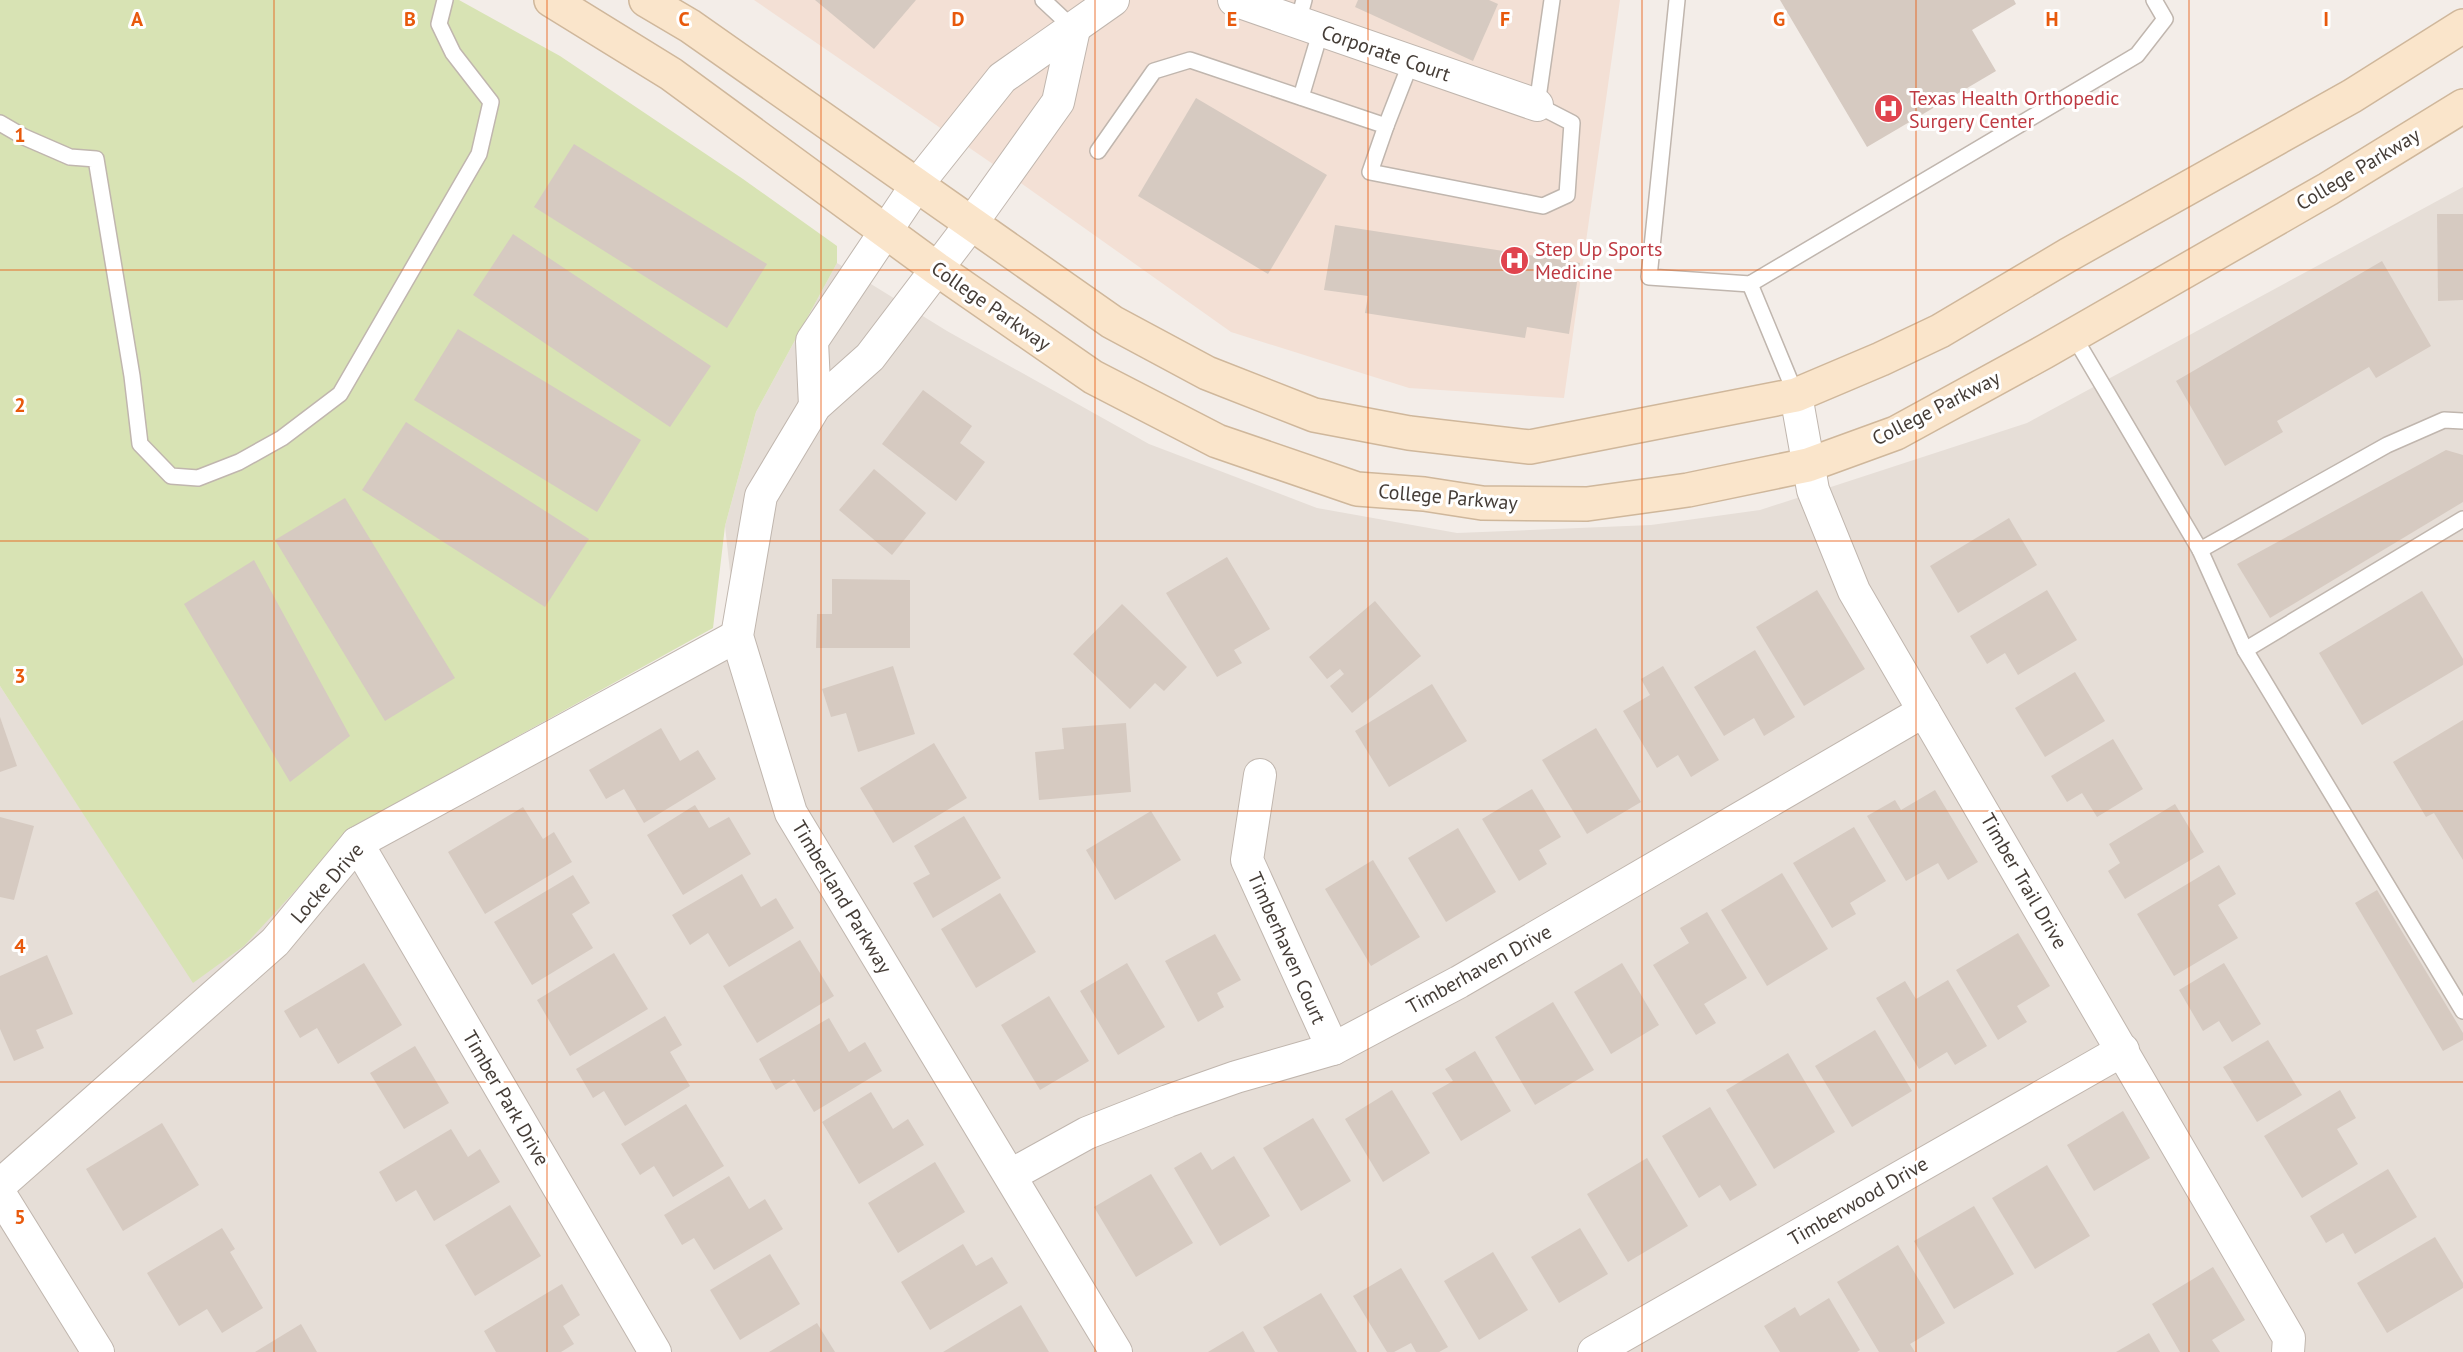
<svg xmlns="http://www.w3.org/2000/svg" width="2463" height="1352" font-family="'PT Sans',sans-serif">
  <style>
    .residential { fill: #e6ded7 }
    .commercial { fill: #f3e0d5 }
    .green { fill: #d8e3b4 }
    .building { fill: #d6cac1 }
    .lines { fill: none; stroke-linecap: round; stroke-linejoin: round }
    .lane-casing { stroke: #c0b6ae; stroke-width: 18 }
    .street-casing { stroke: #c0b6ae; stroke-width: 34 }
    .secondary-casing { stroke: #cfb79b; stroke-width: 36 }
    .lane { stroke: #fff; stroke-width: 15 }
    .street { stroke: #fff; stroke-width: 32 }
    .secondary { stroke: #fae5cb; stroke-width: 33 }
    .grid { fill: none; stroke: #e8590c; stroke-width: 1.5; stroke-opacity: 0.55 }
    .labels { text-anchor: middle; stroke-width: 6; stroke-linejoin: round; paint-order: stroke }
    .street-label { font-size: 20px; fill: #453d37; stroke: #fff }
    .health-label { font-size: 20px; fill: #be3a42; stroke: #fff; text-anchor: start }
    .grid-label { font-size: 20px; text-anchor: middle; font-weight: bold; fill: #e8590c; stroke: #fff; stroke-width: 6; stroke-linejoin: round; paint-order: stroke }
  </style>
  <rect width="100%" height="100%" fill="#f3ede8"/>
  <!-- residential -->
  <path class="residential" d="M2463 187V1352H0V686L181 963 299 888 355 826 737 636 725 526 756 412 837 263 947 331 1149 444 1317 508 1457 533 1651 525 1760 510 2027 423Z"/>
  <!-- commercial -->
  <path class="commercial" d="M754 0H1620L1564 398 1409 388 1231 332 1025 186Z"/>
  <!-- green -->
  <path class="green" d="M0 0H459L560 56 743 179 837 246V263L756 412 725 526 713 628 355 826 244 946 193 983 0 686Z"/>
  <!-- building -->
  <g class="building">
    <path d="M815 0H916L874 49Z"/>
    <path d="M1358 0H1489L1498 4 1473 61 1355 7Z"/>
    <path d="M1780 0H2014L2016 4 1972 30 1996 71 1867 147Z"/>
    <path d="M1196 98 1327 175 1268 274 1138 196Z"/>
    <path d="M574 144 767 264 727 328 534 207Z"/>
    <path d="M2437 214H2463V300L2438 301Z"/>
    <path d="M1335 225 1580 263 1569 334 1527 327 1525 338 1365 313 1368 296 1324 290Z"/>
    <path d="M513 234 711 366 670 427 473 295Z"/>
    <path d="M2382 261 2431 346 2376 378 2369 367 2277 421 2283 432 2225 466 2176 381Z"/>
    <path d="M458 329 641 440 597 512 414 400Z"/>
    <path d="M923 390 972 426 960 443 985 462 956 501 882 444Z"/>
    <path d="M406 422 589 539 545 607 362 490Z"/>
    <path d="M2446 450 2463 455V502L2270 618 2237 564Z"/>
    <path d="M874 469 926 513 892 555 839 510Z"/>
    <path d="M345 498 455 678 385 721 275 540Z"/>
    <path d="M2009 518 2037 565 1958 613 1930 566Z"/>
    <path d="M1227 557 1270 629 1234 650 1242 663 1217 677 1166 593Z"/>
    <path d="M254 560 350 736 290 782 184 604Z"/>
    <path d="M832 579 910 580V648H816L817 614H832Z"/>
    <path d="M1817 590 1865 669 1804 706 1756 627Z"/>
    <path d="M2047 590 2077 640 2018 675 2005 653 1987 664 1970 636Z"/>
    <path d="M2422 591 2463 659V665L2362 725 2319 653Z"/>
    <path d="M1375 601 1421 656 1352 713 1330 686 1344 674 1340 669 1327 679 1309 657Z"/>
    <path d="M1122 604 1187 667 1164 691 1155 683 1130 709 1073 654Z"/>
    <path d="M1755 650 1795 717 1764 736 1754 718 1724 736 1694 687Z"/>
    <path d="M893 666 915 734 858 752 846 713 831 717 822 689Z"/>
    <path d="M1663 666 1719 760 1691 777 1678 755 1657 768 1623 711 1650 695 1641 679Z"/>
    <path d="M2075 672 2105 721 2045 757 2015 708Z"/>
    <path d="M1432 684 1467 741 1389 787 1355 731Z"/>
    <path d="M0 717 17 766 0 772Z"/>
    <path d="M2463 720V860L2434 813 2426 817 2393 762Z"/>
    <path d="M1126 723 1131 792 1039 800 1035 752 1064 749 1062 728Z"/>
    <path d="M661 728 680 761 698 750 716 779 644 823 624 789 606 799 589 770Z"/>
    <path d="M1596 728 1641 802 1587 834 1542 760Z"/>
    <path d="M2113 739 2143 789 2097 817 2082 793 2067 802 2051 776Z"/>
    <path d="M934 743 967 798 893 843 860 788Z"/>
    <path d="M1532 789 1561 837 1539 850 1547 864 1519 881 1482 819Z"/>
    <path d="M1935 790 1978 862 1948 880 1938 863 1906 881 1867 816 1895 800 1901 810Z"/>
    <path d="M2175 804 2204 852 2125 899 2108 871 2120 863 2109 844Z"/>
    <path d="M695 805 709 828 729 817 751 854 683 895 647 835Z"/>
    <path d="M523 807 543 839 554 832 572 862 485 914 448 852Z"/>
    <path d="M1151 811 1181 860 1115 900 1086 850Z"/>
    <path d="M964 816 1001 878 933 918 913 883 930 874 914 846Z"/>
    <path d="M0 817 34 826 14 900 0 897Z"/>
    <path d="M1854 827 1886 881 1850 903 1856 914 1832 928 1793 863Z"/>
    <path d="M1458 828 1496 892 1446 922 1408 858Z"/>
    <path d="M1373 860 1420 937 1371 966 1325 889Z"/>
    <path d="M2219 865 2236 894 2218 905 2238 938 2174 976 2137 914Z"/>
    <path d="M1782 873 1828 949 1767 986 1721 910Z"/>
    <path d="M742 874 761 907 776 898 794 928 729 967 708 933 690 945 672 915Z"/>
    <path d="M573 875 590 903 572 914 593 948 532 985 494 922Z"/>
    <path d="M2377 890 2463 1033V1040L2443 1051 2355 903Z"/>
    <path d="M1000 893 1036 952 976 988 941 929Z"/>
    <path d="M1707 912 1747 978 1704 1004 1716 1023 1696 1035 1653 965 1689 943 1680 928Z"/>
    <path d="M2018 933 2050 986 2017 1006 2027 1022 1998 1040 1956 970Z"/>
    <path d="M1215 934 1241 980 1217 993 1224 1007 1198 1022 1165 961Z"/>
    <path d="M800 940 834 996 757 1043 723 986Z"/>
    <path d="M614 953 648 1009 570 1056 537 1000Z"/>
    <path d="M47 955 73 1014 36 1030 44 1048 14 1061 0 1029V976Z"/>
    <path d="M364 963 402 1025 338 1064 317 1028 300 1038 284 1011Z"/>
    <path d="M1127 963 1165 1027 1118 1055 1080 991Z"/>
    <path d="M1622 963 1659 1025 1611 1054 1574 992Z"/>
    <path d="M2224 963 2261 1024 2232 1042 2219 1021 2203 1031 2179 990Z"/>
    <path d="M1948 980 1987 1046 1955 1065 1947 1052 1919 1069 1876 998 1905 981 1916 999Z"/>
    <path d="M1049 996 1089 1061 1040 1090 1001 1025Z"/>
    <path d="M1553 1002 1594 1070 1535 1105 1495 1037Z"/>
    <path d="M665 1016 682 1045 670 1052 690 1086 625 1126 604 1091 593 1098 576 1069Z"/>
    <path d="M829 1018 849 1052 865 1042 882 1071 814 1112 794 1079 776 1090 759 1059Z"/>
    <path d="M1875 1030 1912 1091 1852 1127 1815 1066Z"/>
    <path d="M2268 1040 2302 1095 2257 1122 2223 1067Z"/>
    <path d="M415 1046 449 1103 404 1129 370 1073Z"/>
    <path d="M1475 1051 1511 1111 1461 1141 1432 1093 1453 1081 1445 1069Z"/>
    <path d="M1788 1053 1835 1132 1774 1169 1726 1090Z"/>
    <path d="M1392 1090 1430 1153 1383 1182 1345 1119Z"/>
    <path d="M2340 1090 2356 1118 2337 1129 2358 1164 2302 1198 2264 1136Z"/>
    <path d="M871 1092 893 1129 908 1119 924 1145 859 1184 822 1122Z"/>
    <path d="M686 1104 724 1166 673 1197 654 1166 640 1175 621 1144Z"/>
    <path d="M1710 1107 1757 1185 1730 1201 1720 1185 1699 1198 1662 1136Z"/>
    <path d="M2123 1111 2150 1158 2094 1191 2067 1145Z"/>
    <path d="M1313 1118 1351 1181 1301 1211 1263 1148Z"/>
    <path d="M162 1123 199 1185 123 1231 86 1169Z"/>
    <path d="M451 1129 468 1157 480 1149 500 1182 434 1221 416 1190 396 1202 379 1172Z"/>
    <path d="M1201 1152 1212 1170 1234 1156 1270 1216 1220 1246 1174 1168Z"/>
    <path d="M1647 1158 1688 1226 1628 1262 1587 1194Z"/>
    <path d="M935 1162 965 1212 898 1253 868 1203Z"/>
    <path d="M2047 1165 2090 1236 2035 1269 1992 1198Z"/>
    <path d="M2388 1169 2417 1217 2355 1254 2343 1233 2326 1243 2310 1216Z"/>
    <path d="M1151 1174 1193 1243 1136 1277 1094 1207Z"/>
    <path d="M729 1176 749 1209 765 1199 783 1229 714 1270 694 1238 682 1245 664 1215Z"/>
    <path d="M510 1205 541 1256 475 1296 445 1245Z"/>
    <path d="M1974 1206 2014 1274 1954 1309 1914 1241Z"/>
    <path d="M222 1228 235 1249 230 1252 263 1308 222 1333 207 1309 179 1326 147 1273Z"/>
    <path d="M1580 1228 1608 1274 1559 1303 1531 1257Z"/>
    <path d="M2435 1237 2463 1283V1288L2387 1333 2357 1283Z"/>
    <path d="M963 1244 976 1266 992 1257 1008 1283 930 1330 901 1282Z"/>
    <path d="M1898 1245 1945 1323 1910 1344 1915 1352H1879L1837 1282Z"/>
    <path d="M1493 1252 1528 1310 1479 1340 1444 1281Z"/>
    <path d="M770 1254 800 1304 740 1340 710 1290Z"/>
    <path d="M2213 1267 2245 1320 2212 1340 2220 1352H2180L2152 1304Z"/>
    <path d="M1401 1268 1448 1347 1439 1352H1416L1411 1343 1394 1352H1387L1353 1296Z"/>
    <path d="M562 1284 580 1315 563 1326 574 1344 561 1352H496L484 1331Z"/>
    <path d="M1321 1293 1357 1352H1278L1263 1327Z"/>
    <path d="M1829 1298 1860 1350 1857 1352H1780L1764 1326 1795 1307 1800 1316Z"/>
    <path d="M1021 1305 1049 1352H943Z"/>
    <path d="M817 1323 835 1352H769Z"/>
    <path d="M301 1324 317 1352H255Z"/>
    <path d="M1243 1331 1255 1352H1208Z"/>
    <path d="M2149 1333 2160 1352H2116Z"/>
  </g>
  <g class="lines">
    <defs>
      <g id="lane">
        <path d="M1043 0 1074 29"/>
        <path d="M1677 0 1649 277 1750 284 2137 55 2165 19 2154 0"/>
        <path d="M1298 22 1304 0"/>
        <path d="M1301 97 1321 30"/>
        <path d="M0 123 24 137 70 157 96 159 132 376 140 444 171 476 198 478 239 462 282 438 340 394 479 154 491 102 453 53 439 24 445 0"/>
        <path d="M1386 126 1411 62"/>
        <path d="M1098 151 1154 71 1190 60 1386 126 1370 172 1543 206 1567 195 1572 123 1537 105 1552 0"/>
        <path d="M1750 284 1796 395"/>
        <path d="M2073 335 2200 550 2245 650 2463 1011"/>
        <path d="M2200 550 2387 445 2444 420 2463 421"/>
        <path d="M2245 650 2463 519"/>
      </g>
      <g id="street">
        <path d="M1234 0 1537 105"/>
        <path d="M1074 29 1058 102 971 224 870 357 815 406 761 496 737 636 791 813 1116 1352"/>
        <path d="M1796 395 1813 490 1854 591 2289 1338 2288 1352"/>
        <path d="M815 406 812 341 916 186 1002 78 1113 0"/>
        <path d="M1260 775 1247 860 1333 1049"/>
        <path d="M357 843 655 1352"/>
        <path d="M1011 1175 1087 1133 1168 1101 1236 1077 1333 1049 1459 982 1924 711"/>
        <path d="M0 1185 275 942 357 843 737 636"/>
        <path d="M0 1194 98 1352"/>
        <path d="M1594 1352 2123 1050"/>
      </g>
      <g id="secondary">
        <path d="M551 0 671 74 937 269 1093 377 1217 441 1357 489 1424 494 1482 503 1587 504 1688 490 1808 465 1896 433 2044 352 2328 189 2463 106"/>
        <path d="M646 0 690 26 1112 322 1207 373 1314 415 1409 433 1530 447 1796 395 1881 359 1940 331 2068 255 2352 96 2463 26"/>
      </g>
    </defs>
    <!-- lane casing -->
    <use href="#lane" class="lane-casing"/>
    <!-- street casing -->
    <use href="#street" class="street-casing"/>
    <!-- secondary casing -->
    <use href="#secondary" class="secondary-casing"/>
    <!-- lane -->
    <use href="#lane" class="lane"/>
    <!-- street -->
    <use href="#street" class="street"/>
    <!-- secondary -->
    <use href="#secondary" class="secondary"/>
  </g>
  <!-- grid -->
  <path class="grid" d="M274 0V1352M547 0V1352M821 0V1352M1095 0V1352M1368 0V1352M1642 0V1352M1916 0V1352M2189 0V1352M0 270H2463M0 541H2463M0 811H2463M0 1082H2463"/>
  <!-- icons -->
  <defs>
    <symbol id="hospital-disc" viewBox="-11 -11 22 22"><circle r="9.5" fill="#e0444e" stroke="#fff"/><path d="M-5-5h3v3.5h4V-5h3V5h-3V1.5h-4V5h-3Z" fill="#fff"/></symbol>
  </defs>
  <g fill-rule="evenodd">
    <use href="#hospital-disc" x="1872" y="92" width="33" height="33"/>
    <use href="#hospital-disc" x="1498" y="244" width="33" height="33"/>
  </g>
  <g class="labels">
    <!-- street labels -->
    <g class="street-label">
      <text transform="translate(1386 53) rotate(19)" y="7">Corporate Court</text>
      <text transform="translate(2358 169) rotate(-31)" y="7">College Parkway</text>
      <text transform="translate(991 306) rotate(35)" y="7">College Parkway</text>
      <text transform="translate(1936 408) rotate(-27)" y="7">College Parkway</text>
      <text transform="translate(1448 497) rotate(5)" y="7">College Parkway</text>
      <text transform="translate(2024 881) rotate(60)" y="7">Timber Trail Drive</text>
      <text transform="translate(327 883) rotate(-49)" y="7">Locke Drive</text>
      <text transform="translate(842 897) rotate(59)" y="7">Timberland Parkway</text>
      <text transform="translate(1287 948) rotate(66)" y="7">Timberhaven Court</text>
      <text transform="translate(1479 969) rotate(-29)" y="7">Timberhaven Drive</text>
      <text transform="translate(506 1098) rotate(60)" y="7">Timber Park Drive</text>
      <text transform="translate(1858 1201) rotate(-30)" y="7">Timberwood Drive</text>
    </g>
    <!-- health labels -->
    <g class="health-label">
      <text x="1909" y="105">Texas Health Orthopedic<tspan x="1909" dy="23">Surgery Center</tspan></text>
      <text x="1535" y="256">Step Up Sports<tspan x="1535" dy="23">Medicine</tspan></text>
    </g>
  </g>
  <g class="grid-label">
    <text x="137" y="26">A</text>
    <text x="410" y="26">B</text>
    <text x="684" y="26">C</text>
    <text x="958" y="26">D</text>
    <text x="1232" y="26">E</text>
    <text x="1505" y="26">F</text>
    <text x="1779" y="26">G</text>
    <text x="2052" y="26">H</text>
    <text x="2326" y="26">I</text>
    <text x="20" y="142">1</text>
    <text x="20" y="412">2</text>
    <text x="20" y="683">3</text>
    <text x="20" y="953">4</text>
    <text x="20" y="1224">5</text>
  </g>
</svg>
